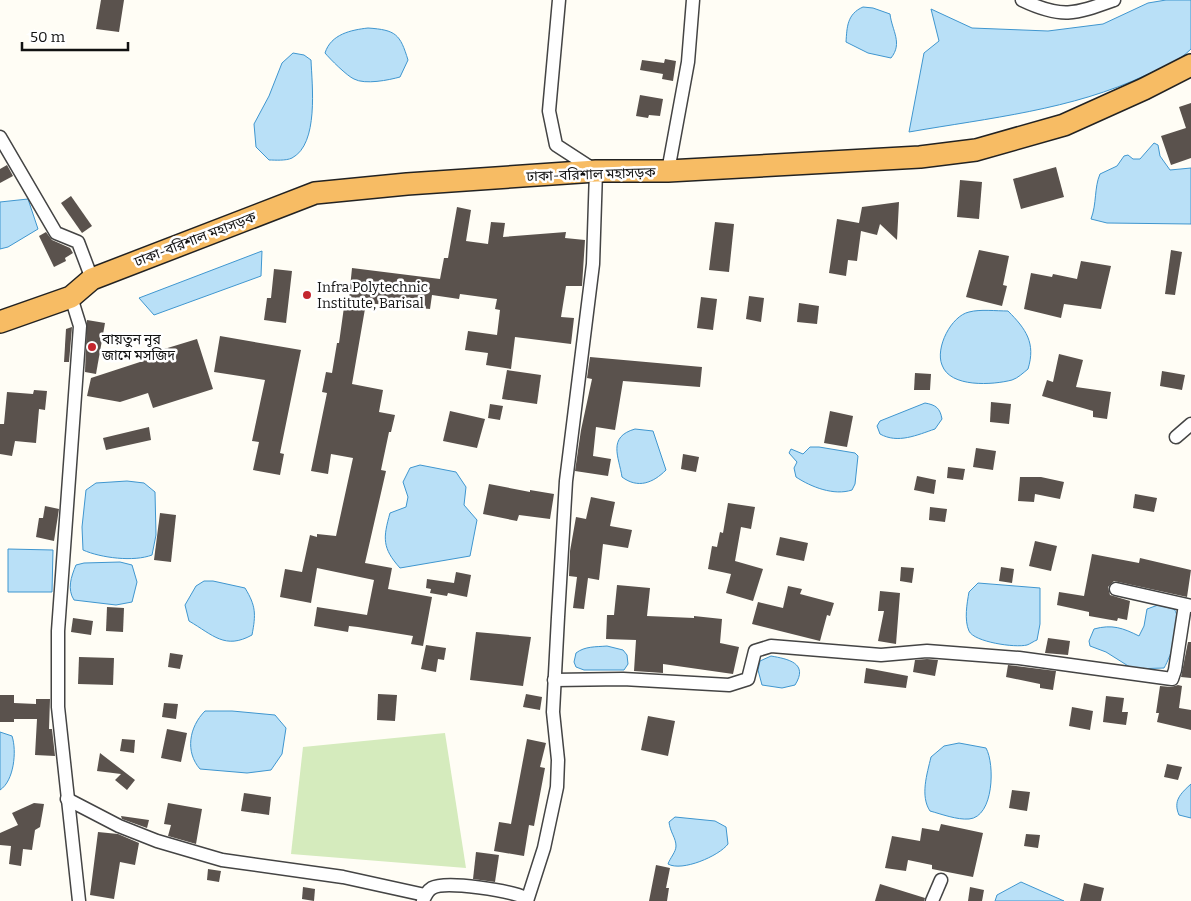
<svg xmlns="http://www.w3.org/2000/svg" width="1191" height="901" font-family="Bitter,'Noto Sans Bengali',serif">
  <style>
    .green { fill: #d5ebbd }
    .water { fill: #b9e0f7; stroke: #3f96cf }
    .building { fill: #5a524d }
    .lines { fill: none; stroke-linecap: round; stroke-linejoin: round }
    .minor-casing { stroke: #444; stroke-width: 15 }
    .trunk-casing { stroke: #222; stroke-width: 24 }
    .minor { stroke: #fff; stroke-width: 12 }
    .trunk { stroke: #f7bc64; stroke-width: 21 }
    .poi-dot { fill: #c4262e; stroke: #fff; stroke-width: 2 }
    .labels { text-anchor: middle; stroke-width: 5; stroke-linejoin: round; paint-order: stroke }
    .street-label { font-size: 14px; fill: #111; stroke: #fff }
    .poi-label { font-size: 14px; fill: #111; stroke: #fff; text-anchor: start }
  </style>
  <rect width="100%" height="100%" fill="#fffdf5"/>
  <!-- green -->
  <path class="green" d="M445 733 466 868 291 854 303 747Z"/>
  <!-- water -->
  <g class="water">
    <path d="M1166 0H1191V49C1178 62 1162 68 1146 75 1072 110 989 118 909 132L924 53 939 41 931 9 972 28 1048 31 1103 24 1148 3Z"/>
    <path d="M863 7 873 8 890 14C892 31 903 43 891 58L868 53 846 42C847 27 847 14 863 7Z"/>
    <path d="M368 28C396 30 400 34 408 60L400 77C389 80 365 85 354 79 347 76 330 59 325 53 331 34 351 30 368 28Z"/>
    <path d="M293 53 304 55 311 60C312 85 319 144 292 158 286 161 275 160 269 160L256 147 254 124 269 96 282 63Z"/>
    <path d="M1154 143 1158 145 1160 156 1170 170 1191 168V224L1107 223 1091 219C1097 203 1094 188 1100 174L1117 166 1124 156 1128 155 1133 159H1140Z"/>
    <path d="M28 199 38 229 8 247 0 249V202Z"/>
    <path d="M262 251 261 276 154 315 139 298Z"/>
    <path d="M1008 311C1026 329 1036 343 1028 369 1023 373 1018 378 1012 380 993 385 950 388 942 365 935 348 951 316 969 312 980 309 996 311 1008 311Z"/>
    <path d="M925 403C936 405 940 408 942 419L935 429C917 435 898 444 880 434L877 426 880 421Z"/>
    <path d="M635 429 653 431 666 470C653 483 638 489 622 477 619 457 607 437 635 429Z"/>
    <path d="M810 447H819L855 453 858 456 855 484 852 490C834 496 811 487 796 477L794 468 797 462 789 453 791 449 803 454Z"/>
    <path d="M420 465 456 472 466 487 464 505 477 520 470 556 400 568C382 548 383 538 390 513L406 507 408 497 403 482 410 468Z"/>
    <path d="M127 481 144 483 155 492 156 535 152 555C134 562 101 558 83 550L82 527 86 490 96 483Z"/>
    <path d="M8 549 53 550 52 592H8Z"/>
    <path d="M84 563 120 562 132 565 137 582 132 602 116 605 74 600C67 589 71 577 76 565Z"/>
    <path d="M204 581H213L245 588C256 606 256 614 252 635 225 650 213 635 189 621L185 605 196 586Z"/>
    <path d="M978 583 1040 588V624L1037 640C1034 641 1030 644 1027 645 1015 648 974 642 969 631 964 620 967 603 969 592Z"/>
    <path d="M1158 605 1174 609C1184 621 1171 656 1164 668L1133 669 1106 652 1090 646 1089 641 1094 629C1112 624 1123 628 1139 636L1144 626 1147 609Z"/>
    <path d="M607 646 623 650 627 655 628 664 624 670H584L576 667 574 662 576 653C585 646 596 647 607 646Z"/>
    <path d="M771 656C788 659 809 663 795 685L782 688 762 685 758 670 760 661Z"/>
    <path d="M205 711H232L275 715 286 728 282 754 271 770 247 773 200 769C185 752 189 727 205 711Z"/>
    <path d="M0 732 12 736C17 751 14 781 0 790Z"/>
    <path d="M959 743 986 748C995 764 994 817 969 819 957 820 941 814 930 811 920 796 927 774 931 757L944 746Z"/>
    <path d="M1191 784V818L1179 815C1173 801 1180 794 1191 784Z"/>
    <path d="M675 817 715 821 726 827 728 844C719 856 682 872 668 864 670 858 676 852 676 846 676 838 670 832 669 822Z"/>
    <path d="M1021 882 1064 901H995L997 895Z"/>
  </g>
  <!-- building -->
  <g class="building">
    <path d="M101 0H124L119 32 96 29Z"/>
    <path d="M665 59 676 61 673 81 662 79 663 74 640 70 642 60 664 63Z"/>
    <path d="M640 95 663 99 660 116 649 115 648 118 636 116Z"/>
    <path d="M1191 103V158L1171 165 1161 136 1186 128 1179 107Z"/>
    <path d="M7 165 13 176 0 183V169Z"/>
    <path d="M1056 167 1064 197 1021 209 1013 179Z"/>
    <path d="M960 180 982 182 979 219 957 217Z"/>
    <path d="M71 196 92 226 82 233 61 203Z"/>
    <path d="M899 202 897 240 880 224 877 235 861 231 857 261 848 260 846 276 829 273 837 219 859 223 862 207Z"/>
    <path d="M457 207 471 210 466 241 488 244 491 222 505 223 503 237 566 232 565 238 585 240 582 286H566L561 317 574 318 571 344 515 337 511 369 486 365 488 353 465 350 468 331 497 335 500 310 495 309 497 299 460 294 459 299 432 295 430 309 366 303 352 384 383 390 379 412 395 415 391 432H389L381 470 386 471 365 563 392 568 388 589 432 597 423 646 411 644 413 636 358 627 349 626 348 632 314 626 317 607 367 615 374 580 317 568 311 603 280 597 285 569 302 572 310 535 317 537V534L336 536 353 458 331 454 328 474 311 471 327 393 322 392 326 372 332 373 337 343H339L344 307 348 308 352 268 440 279 444 258H448Z"/>
    <path d="M715 222 734 224 729 272 709 270Z"/>
    <path d="M46 232 52 240 70 248 73 253 65 258 66 261 54 267 39 236Z"/>
    <path d="M979 250 1009 256 1003 285 1007 286 1002 306 966 297Z"/>
    <path d="M1171 250 1182 252 1175 295 1165 294Z"/>
    <path d="M1081 261 1111 266 1101 309 1064 304 1061 318 1024 309 1031 273 1052 277 1053 274 1077 279Z"/>
    <path d="M274 269 292 271 286 323 264 320 267 298H271Z"/>
    <path d="M749 296 764 298 761 322 746 319Z"/>
    <path d="M701 297 717 299 713 330 697 328Z"/>
    <path d="M799 303 819 306 817 324 797 322Z"/>
    <path d="M87 320 105 323 96 374 85 372Z"/>
    <path d="M72 327 69 362H64L66 329Z"/>
    <path d="M220 336 301 350 280 453 284 454 280 475 253 470 259 442 252 441 265 380 214 372Z"/>
    <path d="M197 339 213 389 153 408 148 393 120 402 87 396 91 378 140 362 138 357Z"/>
    <path d="M1059 354 1083 360 1076 387 1111 392 1107 419 1093 417V411L1042 396 1047 380 1053 382Z"/>
    <path d="M590 357 702 367 700 387 623 381 615 430 596 427 593 456 611 459 608 476 575 471 581 430 592 379 587 378Z"/>
    <path d="M507 370 541 375 537 404 502 399Z"/>
    <path d="M1162 371 1185 375 1182 390 1160 386Z"/>
    <path d="M915 373 931 374 930 390H914Z"/>
    <path d="M34 390 47 391 45 410 39 409 36 443 15 441 12 456 0 454V424H4L7 392 33 394Z"/>
    <path d="M991 402 1011 404 1009 424 990 422Z"/>
    <path d="M490 404 503 406 500 420 488 418Z"/>
    <path d="M450 411 485 419 477 448 443 441Z"/>
    <path d="M830 411 853 416 847 447 824 443Z"/>
    <path d="M149 427 151 440 106 450 103 438Z"/>
    <path d="M976 448 996 451 993 470 973 467Z"/>
    <path d="M683 454 699 457 696 472 681 469Z"/>
    <path d="M948 467 965 469 963 480 947 478Z"/>
    <path d="M917 476 936 480 934 494 914 490Z"/>
    <path d="M1020 477H1041L1064 482 1060 499 1035 494 1034 502 1018 501Z"/>
    <path d="M489 484 530 492V490L554 494 550 519 519 515 517 521 483 514Z"/>
    <path d="M1135 494 1157 498 1154 512 1133 508Z"/>
    <path d="M591 497 615 502 610 526 632 530 628 548 603 544 599 580 588 578 584 609 573 608 577 577 569 576 570 551 576 517 586 519Z"/>
    <path d="M728 503 755 507 751 529 741 527 735 561 763 569 753 601 726 593 731 574 708 569 712 546 717 547 720 532 723 533Z"/>
    <path d="M45 506 59 509 54 541 36 537 39 518H43Z"/>
    <path d="M930 507 947 509 945 522 929 520Z"/>
    <path d="M160 513 176 515 171 562 154 560Z"/>
    <path d="M780 537 808 543 804 561 776 555Z"/>
    <path d="M1035 541 1057 546 1051 571 1029 566Z"/>
    <path d="M1092 554 1139 563 1140 558 1191 570 1187 597 1114 581 1108 587 1110 595 1130 601 1127 620 1118 618 1117 621 1089 616V612L1057 605 1059 592 1084 596Z"/>
    <path d="M901 567 914 568 912 583 900 581Z"/>
    <path d="M1001 567 1014 569 1012 583 999 581Z"/>
    <path d="M456 572 471 575 467 597 448 593 447 596 430 593 431 589 426 588 427 579 454 583Z"/>
    <path d="M617 585 650 588 647 616 694 618V616L722 619 720 643 739 647 733 674 663 664V673L634 671 636 640 606 639 607 615H614Z"/>
    <path d="M788 586 802 589 800 594 834 603 830 616 827 615 820 641 752 624 758 602 783 608Z"/>
    <path d="M880 591 900 593 896 644 878 641 884 611H878Z"/>
    <path d="M107 607 124 608 123 632 106 631Z"/>
    <path d="M73 618 93 621 91 635 71 632Z"/>
    <path d="M476 632 531 637 523 686 470 680Z"/>
    <path d="M1048 638 1070 641 1068 655 1045 653Z"/>
    <path d="M1188 642H1191V678L1181 677Z"/>
    <path d="M426 645 446 648 444 660 438 659 436 672 421 669Z"/>
    <path d="M170 653 183 655 180 669 168 667Z"/>
    <path d="M79 657 114 658 113 685 78 684Z"/>
    <path d="M927 659 938 660 935 676 913 672 915 660Z"/>
    <path d="M1008 665 1056 671 1053 690 1040 688V684L1006 677Z"/>
    <path d="M866 668 908 676 906 688 864 683Z"/>
    <path d="M1178 685 1182 686 1179 708 1191 710V730L1157 722 1159 713H1156L1160 686 1171 687Z"/>
    <path d="M378 694 397 695 395 721 377 720Z"/>
    <path d="M526 694 542 697 540 710 523 707Z"/>
    <path d="M0 695H14V703L36 704V699H50L49 729H52L55 756 35 755 37 719H14V722H0Z"/>
    <path d="M1106 696 1124 698 1122 712H1128L1126 725 1103 722Z"/>
    <path d="M164 703 178 704 176 719 162 717Z"/>
    <path d="M1072 707 1093 711 1090 730 1069 726Z"/>
    <path d="M648 716 675 721 668 756 641 750Z"/>
    <path d="M167 729 187 733 181 762 161 758Z"/>
    <path d="M122 739 135 740 134 753 120 751Z"/>
    <path d="M527 739 546 743 540 767 545 768 534 826 529 825 524 856 494 851 499 822 511 824Z"/>
    <path d="M100 753 135 780 127 790 115 780 121 774 97 771Z"/>
    <path d="M1167 764 1182 767 1178 780 1164 777Z"/>
    <path d="M1012 790 1030 792 1027 811 1009 808Z"/>
    <path d="M244 793 271 797 269 815 241 811Z"/>
    <path d="M34 803 44 804 40 827 35 830 32 850 23 849 21 866 9 864 11 846 0 845V833L18 825 12 813Z"/>
    <path d="M168 803 202 809 196 844 168 836 171 825 164 824Z"/>
    <path d="M121 816 149 820 147 828 122 819Z"/>
    <path d="M941 824 983 833 973 877 932 869V865L908 860 906 871 885 868 892 836 920 841 922 828 939 831Z"/>
    <path d="M98 832 118 834 139 843 135 865 120 862 114 899 90 895Z"/>
    <path d="M1026 834 1040 835 1038 848 1024 846Z"/>
    <path d="M476 852 499 855 495 882 473 879Z"/>
    <path d="M656 865 670 868 666 888H669L667 901H649Z"/>
    <path d="M208 869 221 871 219 882 207 880Z"/>
    <path d="M1084 883 1104 888 1101 901H1080Z"/>
    <path d="M880 884 925 898 924 901H875Z"/>
    <path d="M303 887 315 889 314 901 302 899Z"/>
    <path d="M970 887 984 890 982 901H968Z"/>
  </g>
  <g class="lines">
    <defs>
      <g id="minor">
        <path d="M1022 0C1062 19 1075 14 1114 0"/>
        <path d="M0 137 56 233 78 242 92 279"/>
        <path d="M668 171 688 62 693 0"/>
        <path d="M71 297 80 326 58 631V707L79 901"/>
        <path d="M1176 437 1191 424"/>
        <path d="M1116 589 1191 606"/>
        <path d="M554 680 623 679 729 685 748 679 755 651 771 646 881 655 927 651 1019 658 1172 679 1175 670 1185 605"/>
        <path d="M67 799 119 826 157 841 222 860 343 877 425 895"/>
        <path d="M423 901C425 896 427 891 432 888 446 880 511 891 526 898"/>
        <path d="M527 901 544 848 557 787 558 760 553 712 558 617 566 481 593 264 596 171 556 145 549 111 559 0"/>
        <path d="M932 901 941 880"/>
      </g>
      <path id="trunk" d="M0 322 71 297 92 279 315 193 407 184 596 171H668L920 157 976 150 1064 125 1144 89 1191 65"/>
    </defs>
    <!-- minor casing -->
    <use href="#minor" class="minor-casing"/>
    <!-- trunk casing -->
    <use href="#trunk" class="trunk-casing"/>
    <!-- minor -->
    <use href="#minor" class="minor"/>
    <!-- trunk -->
    <use href="#trunk" class="trunk"/>
  </g>
  <!-- markers -->
  <g class="poi-dot">
    <circle cx="307" cy="295" r="5"/>
    <circle cx="92" cy="347" r="5"/>
  </g>
  <g class="labels">
    <!-- street labels -->
    <g class="street-label">
      <text transform="translate(591 174) rotate(-2)" y="5">ঢাকা-বরিশাল মহাসড়ক</text>
      <text transform="translate(195 239) rotate(-21)" y="5">ঢাকা-বরিশাল মহাসড়ক</text>
    </g>
    <!-- poi labels -->
    <g class="poi-label">
      <text x="317" y="292">Infra Polytechnic<tspan x="317" dy="16">Institute, Barisal</tspan></text>
      <text x="102" y="344">বায়তুন নূর<tspan x="102" dy="16">জামে মসজিদ</tspan></text>
    </g>
  </g>
  <!-- scale -->
  <path d="M22 42v8h106v-8" fill="none" stroke="#111111" stroke-width="2.5"/>
  <text x="30" y="42" font-size="15" fill="#111111" stroke="#ffffff" stroke-width="4" paint-order="stroke">50 m</text>
</svg>
